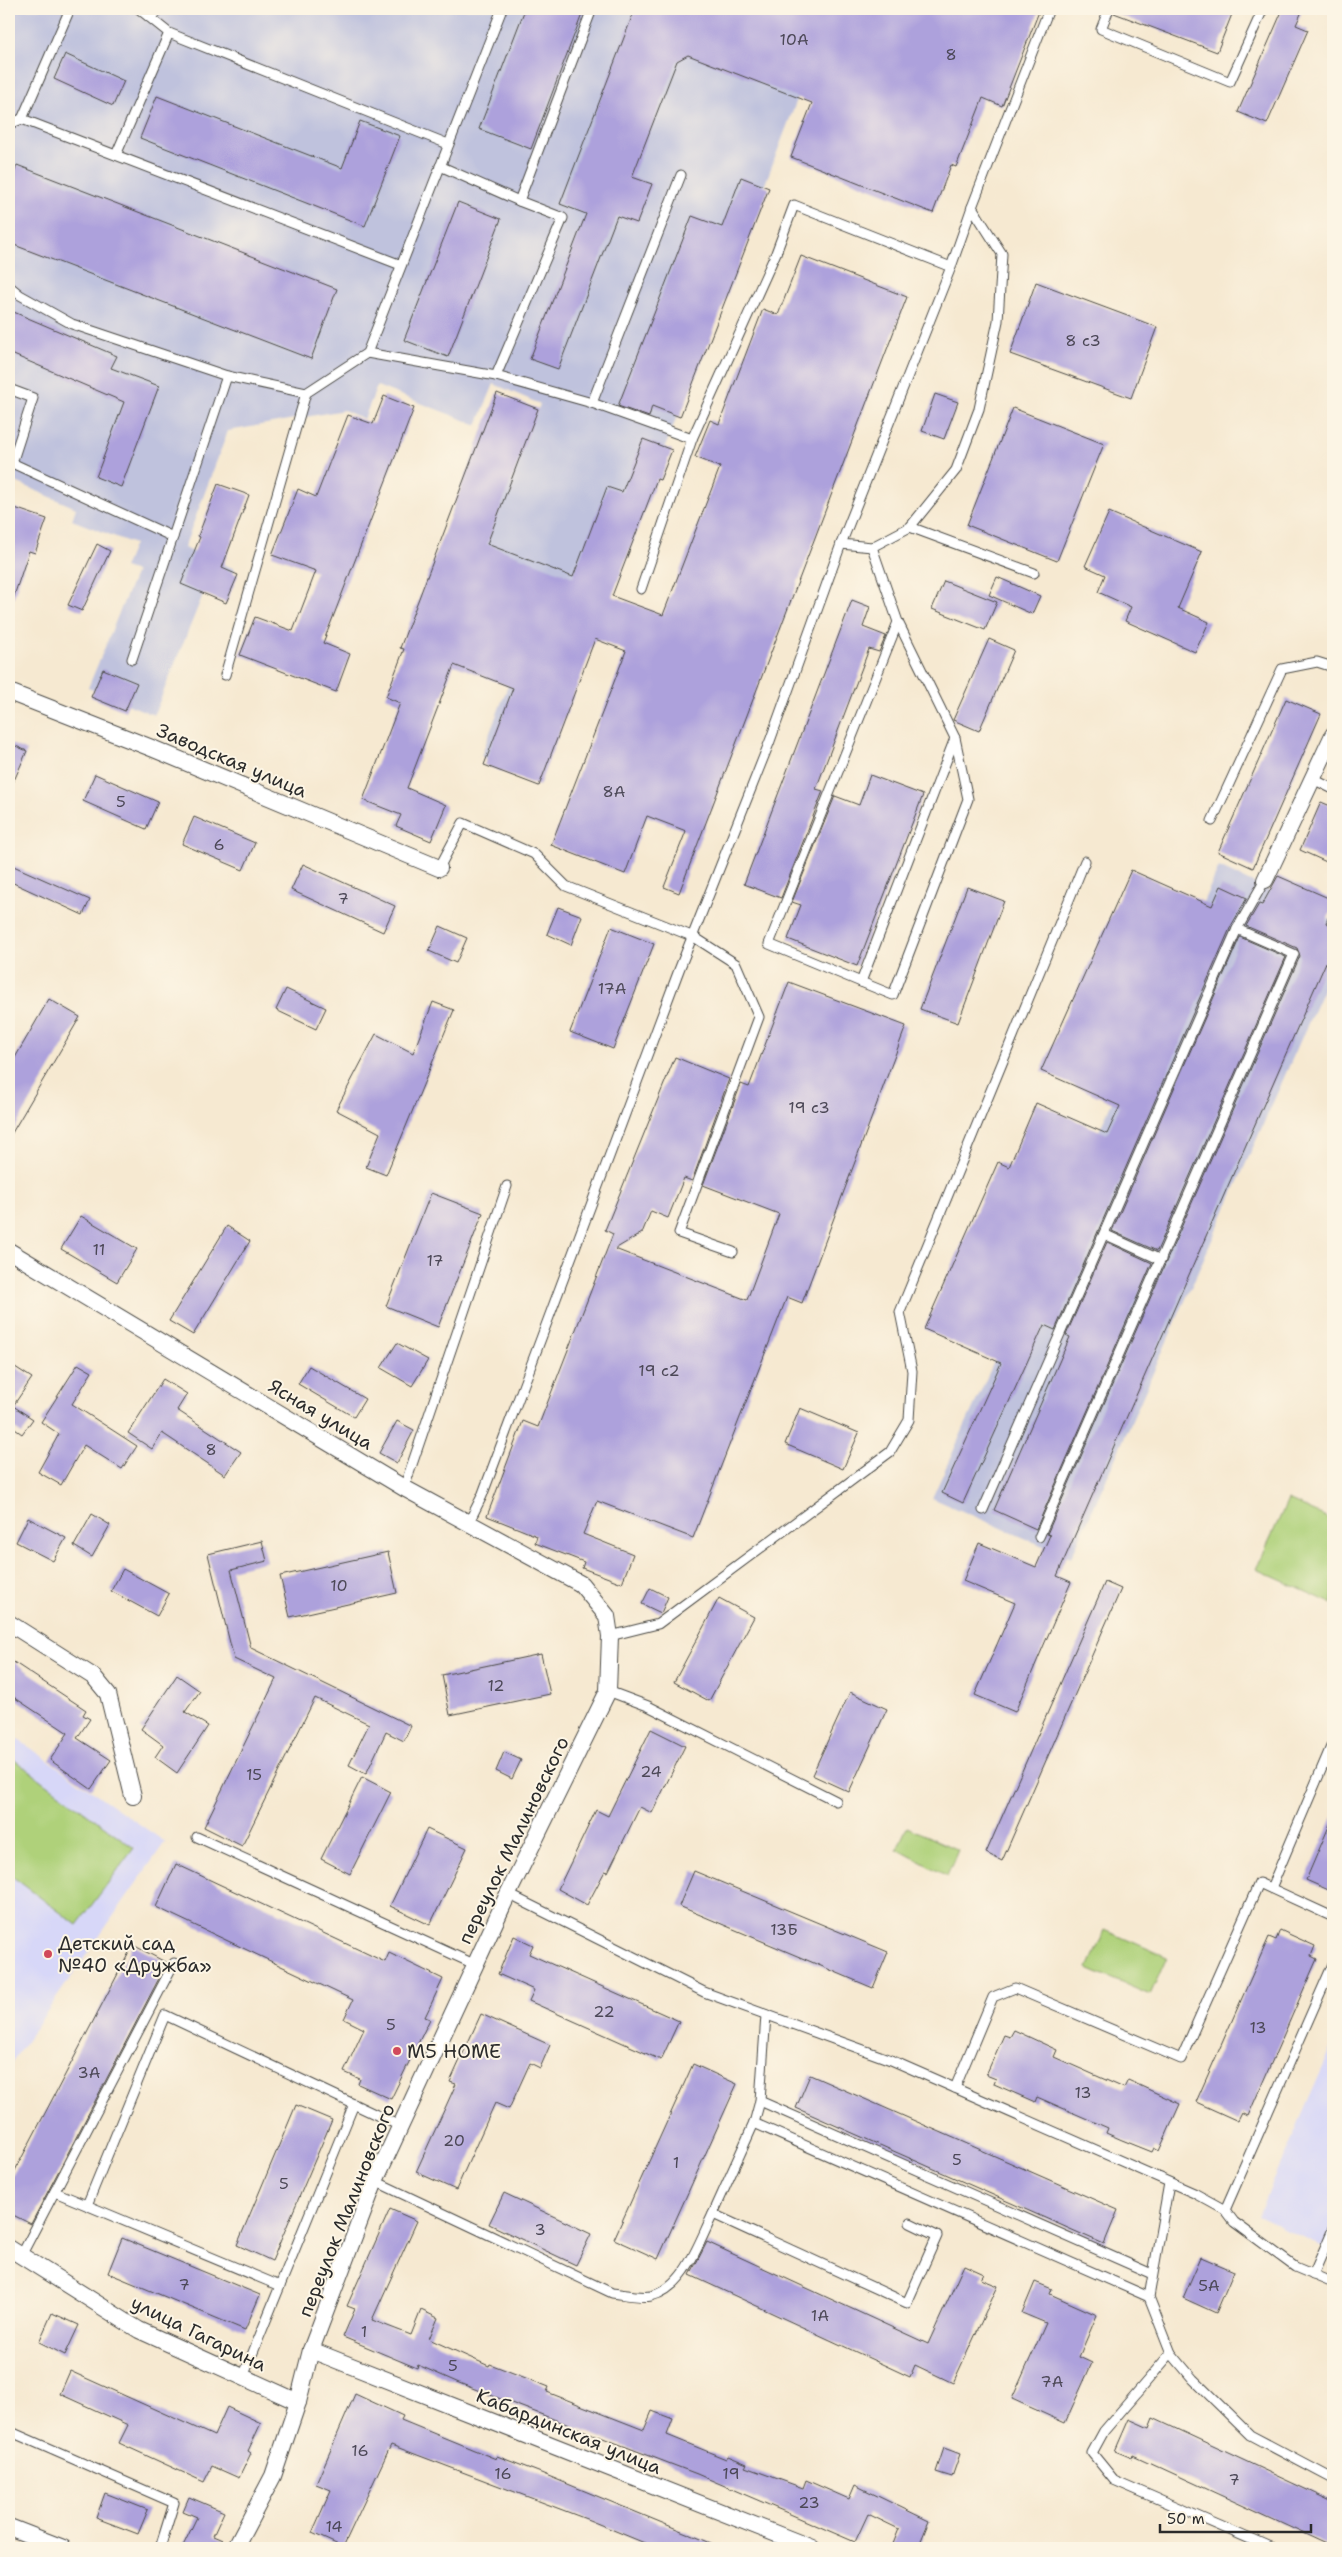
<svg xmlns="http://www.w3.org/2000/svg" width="1342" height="2557" font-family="'Shantell Sans',sans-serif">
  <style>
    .built { fill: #d7d7f8 }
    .industrial { fill: #bfc2dd }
    .green { fill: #afd17a; stroke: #6d7e52 }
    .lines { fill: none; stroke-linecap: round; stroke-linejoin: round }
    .stream { stroke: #59bbd7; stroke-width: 6 }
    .building { fill: #ada1dc }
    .service-casing { stroke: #494844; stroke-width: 11 }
    .minor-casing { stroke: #494844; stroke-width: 18 }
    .service { stroke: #fff; stroke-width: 9 }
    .minor { stroke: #fff; stroke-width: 16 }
    .poi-dot { fill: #d1495b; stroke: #fcf5e5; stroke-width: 2 }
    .labels { text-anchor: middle; stroke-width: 4; stroke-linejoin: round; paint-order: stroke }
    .number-label { font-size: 16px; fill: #4c4857 }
    .street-label { font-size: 19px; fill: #2b2b2b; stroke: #fcf5e5 }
    .poi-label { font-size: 19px; fill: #2b2b2b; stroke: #fcf5e5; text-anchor: start }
  </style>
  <rect width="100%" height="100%" fill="#fcf5e5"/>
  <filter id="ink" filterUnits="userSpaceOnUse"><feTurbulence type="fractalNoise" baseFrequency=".02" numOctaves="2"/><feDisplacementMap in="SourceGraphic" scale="10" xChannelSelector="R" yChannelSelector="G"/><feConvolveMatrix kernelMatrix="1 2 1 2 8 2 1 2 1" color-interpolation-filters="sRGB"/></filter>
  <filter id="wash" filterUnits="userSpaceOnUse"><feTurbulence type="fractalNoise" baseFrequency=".0096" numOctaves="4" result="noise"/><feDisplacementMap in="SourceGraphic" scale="20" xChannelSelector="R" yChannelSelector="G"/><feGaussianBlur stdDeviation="1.12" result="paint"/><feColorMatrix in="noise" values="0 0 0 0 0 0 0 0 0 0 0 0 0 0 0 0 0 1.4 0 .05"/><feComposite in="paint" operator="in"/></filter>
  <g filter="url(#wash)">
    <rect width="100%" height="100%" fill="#f6e9d1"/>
    <!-- built -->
    <g class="built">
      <path d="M9 1733 165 1842 9 2066Z"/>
      <path d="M1333 2044V2251L1258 2216Z"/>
    </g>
    <!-- industrial -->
    <g class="industrial">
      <path d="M9 9H688L673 43 798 97 671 432 535 781 481 756 544 592 479 565 540 404 494 384 477 425 377 386 364 419 344 410 228 431 184 548 235 569 222 600 204 592 154 715 88 688 136 572 124 568 134 544 72 520 76 508 9 479Z"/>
      <path d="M1219 867 1333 921V967L1071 1558 932 1498Z"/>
    </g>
    <!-- green -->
    <g class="green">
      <path d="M1288 1500 1333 1520V1604L1256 1569Z"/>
      <path d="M9 1756 134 1848 77 1925 9 1874Z"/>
      <path d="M907 1827 958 1850 947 1876 897 1849Z"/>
      <path d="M1105 1930 1167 1957 1150 1995 1088 1968Z"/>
    </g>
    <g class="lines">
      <!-- stream -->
      <path class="stream" d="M1332 2269 1333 2268"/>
    </g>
    <g id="blocks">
      <!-- building -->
      <g class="building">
        <path d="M525 9H584L531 149 479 129Z"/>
        <path d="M635 9H1040L1002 106 983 98 956 167 951 165 933 213 791 157 812 103 688 55 677 61 632 177 652 184 637 223 617 216 558 369 530 359 586 214 560 204Z"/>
        <path d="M1115 9H1234L1217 52 1114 13Z"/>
        <path d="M1283 9H1303L1296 25 1308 30 1267 124 1238 112Z"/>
        <path d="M65 54 124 81 113 106 54 79Z"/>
        <path d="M157 96 342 168 360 121 400 136 365 226 140 138Z"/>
        <path d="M17 165 337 289 311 359 9 243V187Z"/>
        <path d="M741 177 769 188 680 417 652 406 649 417 618 406 692 216 722 227Z"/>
        <path d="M458 202 501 219 448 357 404 340Z"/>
        <path d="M801 256 907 297 679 893 664 887 686 831 647 816 625 874 551 845 626 651 595 639 539 786 484 765 513 688 454 665 407 788 446 805 431 841 396 826 401 815 363 800 400 703 386 697 404 649 400 648 497 393 538 409 487 544 573 577 607 487 622 492 643 439 672 450 660 480 657 479 612 596 663 615 720 467 695 457 710 420 719 424 763 309 778 315Z"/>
        <path d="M1036 282 1157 327 1131 398 1010 354Z"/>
        <path d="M9 310 117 356 111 368 159 386 121 487 96 477 124 402 9 353Z"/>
        <path d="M935 394 958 402 944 439 922 431Z"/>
        <path d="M384 396 414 408 323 643 350 654 336 692 240 655 255 617 293 631 316 571 272 555 298 489 316 497 348 415 373 424Z"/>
        <path d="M1013 408 1104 444 1057 561 967 525Z"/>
        <path d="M218 484 249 495 222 568 238 575 226 603 181 584 200 537 198 536Z"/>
        <path d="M9 506 47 519 35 553 29 551 12 602 9 601Z"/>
        <path d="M1109 512 1202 552 1178 608 1209 622 1195 652 1125 621 1131 607 1098 592 1105 575 1085 566Z"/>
        <path d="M97 544 110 551 82 611 68 605Z"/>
        <path d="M997 577 1040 596 1032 614 989 595Z"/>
        <path d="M944 581 997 602 985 630 932 609Z"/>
        <path d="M852 600 870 607 863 627 886 636 879 652 869 649 816 789 823 791 781 898 744 884Z"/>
        <path d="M989 639 1014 650 979 731 953 720Z"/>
        <path d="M103 669 137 683 125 711 91 697Z"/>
        <path d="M1286 699 1321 714 1253 868 1218 852Z"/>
        <path d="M9 743 27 751 9 792Z"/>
        <path d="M95 774 158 802 146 829 83 801Z"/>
        <path d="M870 775 923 795 857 966 788 939 801 905 792 902 835 796 859 805Z"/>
        <path d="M1321 802 1333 807V865L1300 850Z"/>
        <path d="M194 817 255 843 243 870 182 844Z"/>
        <path d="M9 864 90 900 83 915 9 881Z"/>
        <path d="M303 864 395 906 383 932 291 890Z"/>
        <path d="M1131 870 1212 906 1221 886 1247 898 1231 926 1055 1330 1044 1325 963 1503 942 1493 1001 1363 924 1329 998 1162 1009 1167 1036 1103 1107 1134 1120 1106 1041 1071Z"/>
        <path d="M1278 876 1333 900V906L1326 923 1333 926V963L1327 960 1057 1576 1071 1582 1015 1712 975 1695 1015 1603 963 1581 979 1543 1036 1567 1050 1535 1047 1534 1300 956 1297 948 1246 926 1259 904 1262 905Z"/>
        <path d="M967 887 1004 901 958 1023 920 1009Z"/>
        <path d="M558 907 582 916 571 945 547 934Z"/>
        <path d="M440 926 467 938 456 963 429 951Z"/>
        <path d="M611 927 654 944 613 1049 570 1032Z"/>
        <path d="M1240 937 1286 957 1157 1251 1112 1231Z"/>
        <path d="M789 982 906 1026 802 1303 787 1297 693 1538 597 1501 583 1534 633 1554 622 1583 582 1568 584 1562 535 1543 537 1536 487 1516 523 1421 538 1427 613 1234 605 1230 675 1057 729 1079 692 1181 684 1178 668 1218 651 1211 642 1233 615 1249 747 1300 779 1214 703 1185 741 1084 749 1087Z"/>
        <path d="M286 989 326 1008 316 1029 276 1010Z"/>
        <path d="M49 999 80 1017 9 1138V1068Z"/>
        <path d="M433 1002 454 1010 386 1175 366 1167 380 1133 336 1110 376 1034 413 1053Z"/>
        <path d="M431 1193 483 1213 438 1327 386 1306Z"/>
        <path d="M81 1216 137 1249 117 1282 61 1249Z"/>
        <path d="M227 1226 250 1241 193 1335 169 1321Z"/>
        <path d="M1107 1242 1152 1263 1036 1529 994 1510 1070 1337 1066 1335Z"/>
        <path d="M397 1343 428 1360 412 1386 381 1368Z"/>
        <path d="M9 1363 32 1378 13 1406 33 1419 22 1434 9 1425Z"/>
        <path d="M78 1364 92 1372 72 1404 137 1446 122 1469 84 1445 61 1485 38 1472 59 1434 41 1422Z"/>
        <path d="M309 1366 365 1399 354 1417 298 1384Z"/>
        <path d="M163 1379 187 1394 177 1410 241 1452 225 1475 162 1433 152 1449 128 1433Z"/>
        <path d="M800 1408 859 1433 843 1469 785 1444Z"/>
        <path d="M397 1421 414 1430 397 1463 379 1453Z"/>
        <path d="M92 1514 110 1525 92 1557 74 1546Z"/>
        <path d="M28 1518 66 1538 53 1561 16 1542Z"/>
        <path d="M262 1541 267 1561 231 1570 251 1648 411 1726 404 1741 386 1732 366 1774 349 1765 369 1724 315 1698 242 1846 204 1827 276 1679 234 1659 208 1554Z"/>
        <path d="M388 1552 397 1593 290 1617 280 1576Z"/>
        <path d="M123 1569 169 1594 157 1616 111 1591Z"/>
        <path d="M1105 1582 1121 1589 1002 1861 986 1853Z"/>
        <path d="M650 1588 668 1597 661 1613 642 1604Z"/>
        <path d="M719 1598 754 1617 709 1701 674 1682Z"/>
        <path d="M541 1654 550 1694 450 1715 442 1675Z"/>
        <path d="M9 1659 86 1710 83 1715 90 1719 77 1738 111 1760 91 1789 50 1760 68 1733 9 1694Z"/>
        <path d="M177 1675 200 1691 185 1712 208 1726 177 1773 155 1757 163 1745 141 1729Z"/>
        <path d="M850 1692 887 1709 849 1792 812 1775Z"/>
        <path d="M651 1729 685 1746 652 1813 640 1807 608 1872 605 1871 587 1905 558 1889 596 1810 608 1816Z"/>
        <path d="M504 1752 521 1760 512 1779 496 1771Z"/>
        <path d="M362 1777 391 1792 350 1874 321 1859Z"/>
        <path d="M1333 1817V1892L1306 1880Z"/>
        <path d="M427 1829 467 1848 430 1925 390 1906Z"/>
        <path d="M176 1864 385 1962 389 1953 443 1979 425 2017 430 2019 391 2099 358 2084 360 2079 344 2072 364 2029 344 2019 353 2000 156 1907Z"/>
        <path d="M694 1871 888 1952 873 1988 679 1906Z"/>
        <path d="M1280 1930 1315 1946 1311 1956 1317 1959 1248 2116 1242 2113 1238 2121 1196 2102 1269 1937 1276 1940Z"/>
        <path d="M514 1936 533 1945 529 1954 679 2021 661 2060 529 2001 534 1990 498 1974Z"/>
        <path d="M133 1945 167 1963 31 2224 9 2213V2182Z"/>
        <path d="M481 2014 550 2045 540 2068 530 2063 509 2109 495 2103 456 2190 416 2172 456 2084 450 2082Z"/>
        <path d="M1014 2030 1057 2050 1054 2057 1124 2088 1128 2080 1180 2104 1159 2151 1154 2148 1152 2152 1122 2140 1106 2133 1108 2128 1037 2097 1035 2102 994 2084 996 2079 986 2075 1004 2035 1010 2037Z"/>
        <path d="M693 2064 737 2084 658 2259 614 2239Z"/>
        <path d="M810 2075 1118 2210 1104 2244 796 2108Z"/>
        <path d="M296 2105 332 2120 272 2261 237 2245Z"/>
        <path d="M504 2193 591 2234 576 2265 489 2224Z"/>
        <path d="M390 2209 417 2221 372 2320 411 2335 421 2310 438 2318 429 2339 489 2366 490 2364 549 2387 547 2392 644 2430 652 2411 673 2419 667 2435 726 2459 728 2456 747 2464 745 2467 803 2488 806 2480 849 2499 855 2485 929 2521 918 2548H905L893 2544 899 2529 868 2514 855 2542 697 2474 459 2383 418 2365 417 2368 343 2337 355 2309 347 2306Z"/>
        <path d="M122 2238 260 2295 245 2330 108 2273Z"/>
        <path d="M707 2242 928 2344 964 2265 984 2274 981 2279 998 2286 953 2383 915 2365 910 2377 690 2275Z"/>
        <path d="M1201 2257 1234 2271 1216 2313 1183 2298Z"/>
        <path d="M1035 2282 1052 2289 1050 2294 1097 2315 1079 2357 1092 2363 1065 2423 1012 2399 1046 2323 1022 2313Z"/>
        <path d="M52 2313 79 2325 65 2355 39 2342Z"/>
        <path d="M70 2371 214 2436 227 2407 261 2423 248 2451 251 2453 239 2478 212 2466 204 2482 119 2443 128 2425 60 2394Z"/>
        <path d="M355 2394 403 2416 401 2420 496 2459 497 2456 541 2473 723 2548H646L647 2544 589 2520 391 2445 343 2547 312 2533 331 2490 316 2484Z"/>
        <path d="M1153 2418 1333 2502V2547L1133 2455 1132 2458 1115 2451 1129 2419 1149 2428Z"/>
        <path d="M944 2448 960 2454 952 2477 936 2472Z"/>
        <path d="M105 2493 148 2510 138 2534 96 2518Z"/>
        <path d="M189 2497 224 2512 213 2536 227 2542 225 2548H182L197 2517 183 2511Z"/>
      </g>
    </g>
  </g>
  <g filter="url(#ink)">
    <use href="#blocks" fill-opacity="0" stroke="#494844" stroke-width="1"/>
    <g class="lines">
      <defs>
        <g id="service">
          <path d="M139 9 169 33 448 144"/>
          <path d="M1109 9 1101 29 1230 82 1263 9"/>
          <path d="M149 17 161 9"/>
          <path d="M22 119 70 9"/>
          <path d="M9 124 22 119 401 265"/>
          <path d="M116 155 169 33"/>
          <path d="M440 166 519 201"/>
          <path d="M972 207 1002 254 998 321 979 409 956 470 910 527 872 547 841 544 951 267Z"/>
          <path d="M972 207 1049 9"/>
          <path d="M9 286 20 295 72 324 227 376 306 393"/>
          <path d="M367 353 496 376 592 403 692 439"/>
          <path d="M496 376 563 218 519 201 592 9"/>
          <path d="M9 389 33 398 12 463 173 537"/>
          <path d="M592 403 681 175"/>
          <path d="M910 527 1034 573"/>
          <path d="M641 589 692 439 776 253 794 205 951 267"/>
          <path d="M898 622 769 944 861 982 955 738"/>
          <path d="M132 659 227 376"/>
          <path d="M225 675 306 393 367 353 502 9"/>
          <path d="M1313 779 1333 789"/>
          <path d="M1212 821 1282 669 1317 662 1333 667"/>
          <path d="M439 868 463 823 534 854 566 886 694 937 736 964 759 1017 679 1233 733 1252"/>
          <path d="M861 982 893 995 968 799 955 738 898 622 872 547"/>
          <path d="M1104 1234 1161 1260"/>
          <path d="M404 1488 507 1186"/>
          <path d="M983 1510 1237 929 1265 880"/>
          <path d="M469 1522 482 1496 679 970 770 741 841 544"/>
          <path d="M1039 1537 1294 954 1237 929"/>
          <path d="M610 1636 658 1624 890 1452 909 1420 912 1371 900 1312 1085 861"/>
          <path d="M608 1691 648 1706 836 1801"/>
          <path d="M197 1837 476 1965"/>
          <path d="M1271 1888 1333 1742"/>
          <path d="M508 1894 704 1992 891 2060 1194 2193 1225 2210 1234 2222 1295 2267 1333 2283"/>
          <path d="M766 2015 760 2101 754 2123 713 2214 907 2303 937 2236 910 2223"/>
          <path d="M955 2088 993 1997 1015 1988 1181 2059 1259 1883 1333 1917"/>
          <path d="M760 2101 1152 2274"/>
          <path d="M754 2123 1149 2297"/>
          <path d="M375 2181 612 2293C623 2294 640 2298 651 2296 685 2288 699 2242 713 2214"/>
          <path d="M1169 2183 1149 2297 1171 2353 1193 2379 1250 2435 1333 2479"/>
          <path d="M55 2192 280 2286"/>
          <path d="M87 2205 165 2015 400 2126"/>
          <path d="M1225 2210 1333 1964"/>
          <path d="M21 2256 174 1963"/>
          <path d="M1313 2275 1333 2229"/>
          <path d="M1171 2353 1104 2431 1092 2453 1114 2480 1271 2548"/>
          <path d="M243 2377 354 2104"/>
          <path d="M9 2431 174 2503 160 2548"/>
        </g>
        <g id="minor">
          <path d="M9 692 154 749 439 868"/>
          <path d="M1265 880 1333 735"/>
          <path d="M9 1251 404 1488 581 1584 607 1616 610 1636 608 1691 508 1894 375 2181 311 2350 298 2402 273 2476 235 2548"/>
          <path d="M9 1623 94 1677 108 1694 133 1796"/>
          <path d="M9 2248 139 2330 298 2402"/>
          <path d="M311 2350 812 2548"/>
          <path d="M9 2527 63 2548"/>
        </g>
      </defs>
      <!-- service casing -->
      <use href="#service" class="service-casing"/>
      <!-- minor casing -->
      <use href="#minor" class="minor-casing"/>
      <!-- service -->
      <use href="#service" class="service"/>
      <!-- minor -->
      <use href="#minor" class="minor"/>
    </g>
  </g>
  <!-- markers -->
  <g class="poi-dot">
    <circle cx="48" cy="1954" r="5"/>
    <circle cx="397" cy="2051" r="5"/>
  </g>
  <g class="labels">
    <!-- number labels -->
    <g class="number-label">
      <text x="794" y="45">10А</text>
      <text x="951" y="60">8</text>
      <text x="1083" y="346">8 с3</text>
      <text x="614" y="797">8А</text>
      <text x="121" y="807">5</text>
      <text x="219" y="850">6</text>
      <text x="343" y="904">7</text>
      <text x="612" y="994">17А</text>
      <text x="809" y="1113">19 с3</text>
      <text x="99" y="1255">11</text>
      <text x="435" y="1266">17</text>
      <text x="659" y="1376">19 с2</text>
      <text x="211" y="1455">8</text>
      <text x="339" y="1591">10</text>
      <text x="496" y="1691">12</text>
      <text x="651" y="1777">24</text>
      <text x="254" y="1780">15</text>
      <text x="784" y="1935">13Б</text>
      <text x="604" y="2017">22</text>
      <text x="391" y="2030">5</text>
      <text x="1258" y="2033">13</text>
      <text x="89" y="2078">3А</text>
      <text x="1083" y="2098">13</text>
      <text x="454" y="2146">20</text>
      <text x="957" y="2165">5</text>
      <text x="676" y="2168">1</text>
      <text x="284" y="2189">5</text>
      <text x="540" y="2235">3</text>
      <text x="184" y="2290">7</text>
      <text x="1209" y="2291">5А</text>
      <text x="820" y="2321">1А</text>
      <text x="364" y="2337">1</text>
      <text x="453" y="2371">5</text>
      <text x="1052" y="2387">7А</text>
      <text x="360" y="2456">16</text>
      <text x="503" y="2479">16</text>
      <text x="731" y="2479">19</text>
      <text x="1234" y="2485">7</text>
      <text x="809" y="2508">23</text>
      <text x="334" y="2532">14</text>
    </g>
    <!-- street labels -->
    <g class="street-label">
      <text transform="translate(232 760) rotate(23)" y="7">Заводская улица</text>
      <text transform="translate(321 1414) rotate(31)" y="7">Ясная улица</text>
      <text transform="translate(513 1840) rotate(-64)" y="7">переулок Малиновского</text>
      <text transform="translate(346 2210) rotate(-68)" y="7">переулок Малиновского</text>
      <text transform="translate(199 2333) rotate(26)" y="7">улица Гагарина</text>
      <text transform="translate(569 2431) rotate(22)" y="7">Кабардинская улица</text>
    </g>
    <!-- poi labels -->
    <g class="poi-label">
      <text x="58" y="1950">Детский сад<tspan x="58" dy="22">№40 «Дружба»</tspan></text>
      <text x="407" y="2058">M5 HOME</text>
    </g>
  </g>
  <!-- margin -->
  <rect width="1342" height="2557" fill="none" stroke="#fcf5e5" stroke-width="30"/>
  <!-- scale -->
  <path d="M1160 2524v8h151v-8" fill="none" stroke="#2b2b2b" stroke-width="2.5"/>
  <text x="1167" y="2524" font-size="15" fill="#2b2b2b" stroke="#fcf5e5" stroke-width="4" paint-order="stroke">50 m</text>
</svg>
